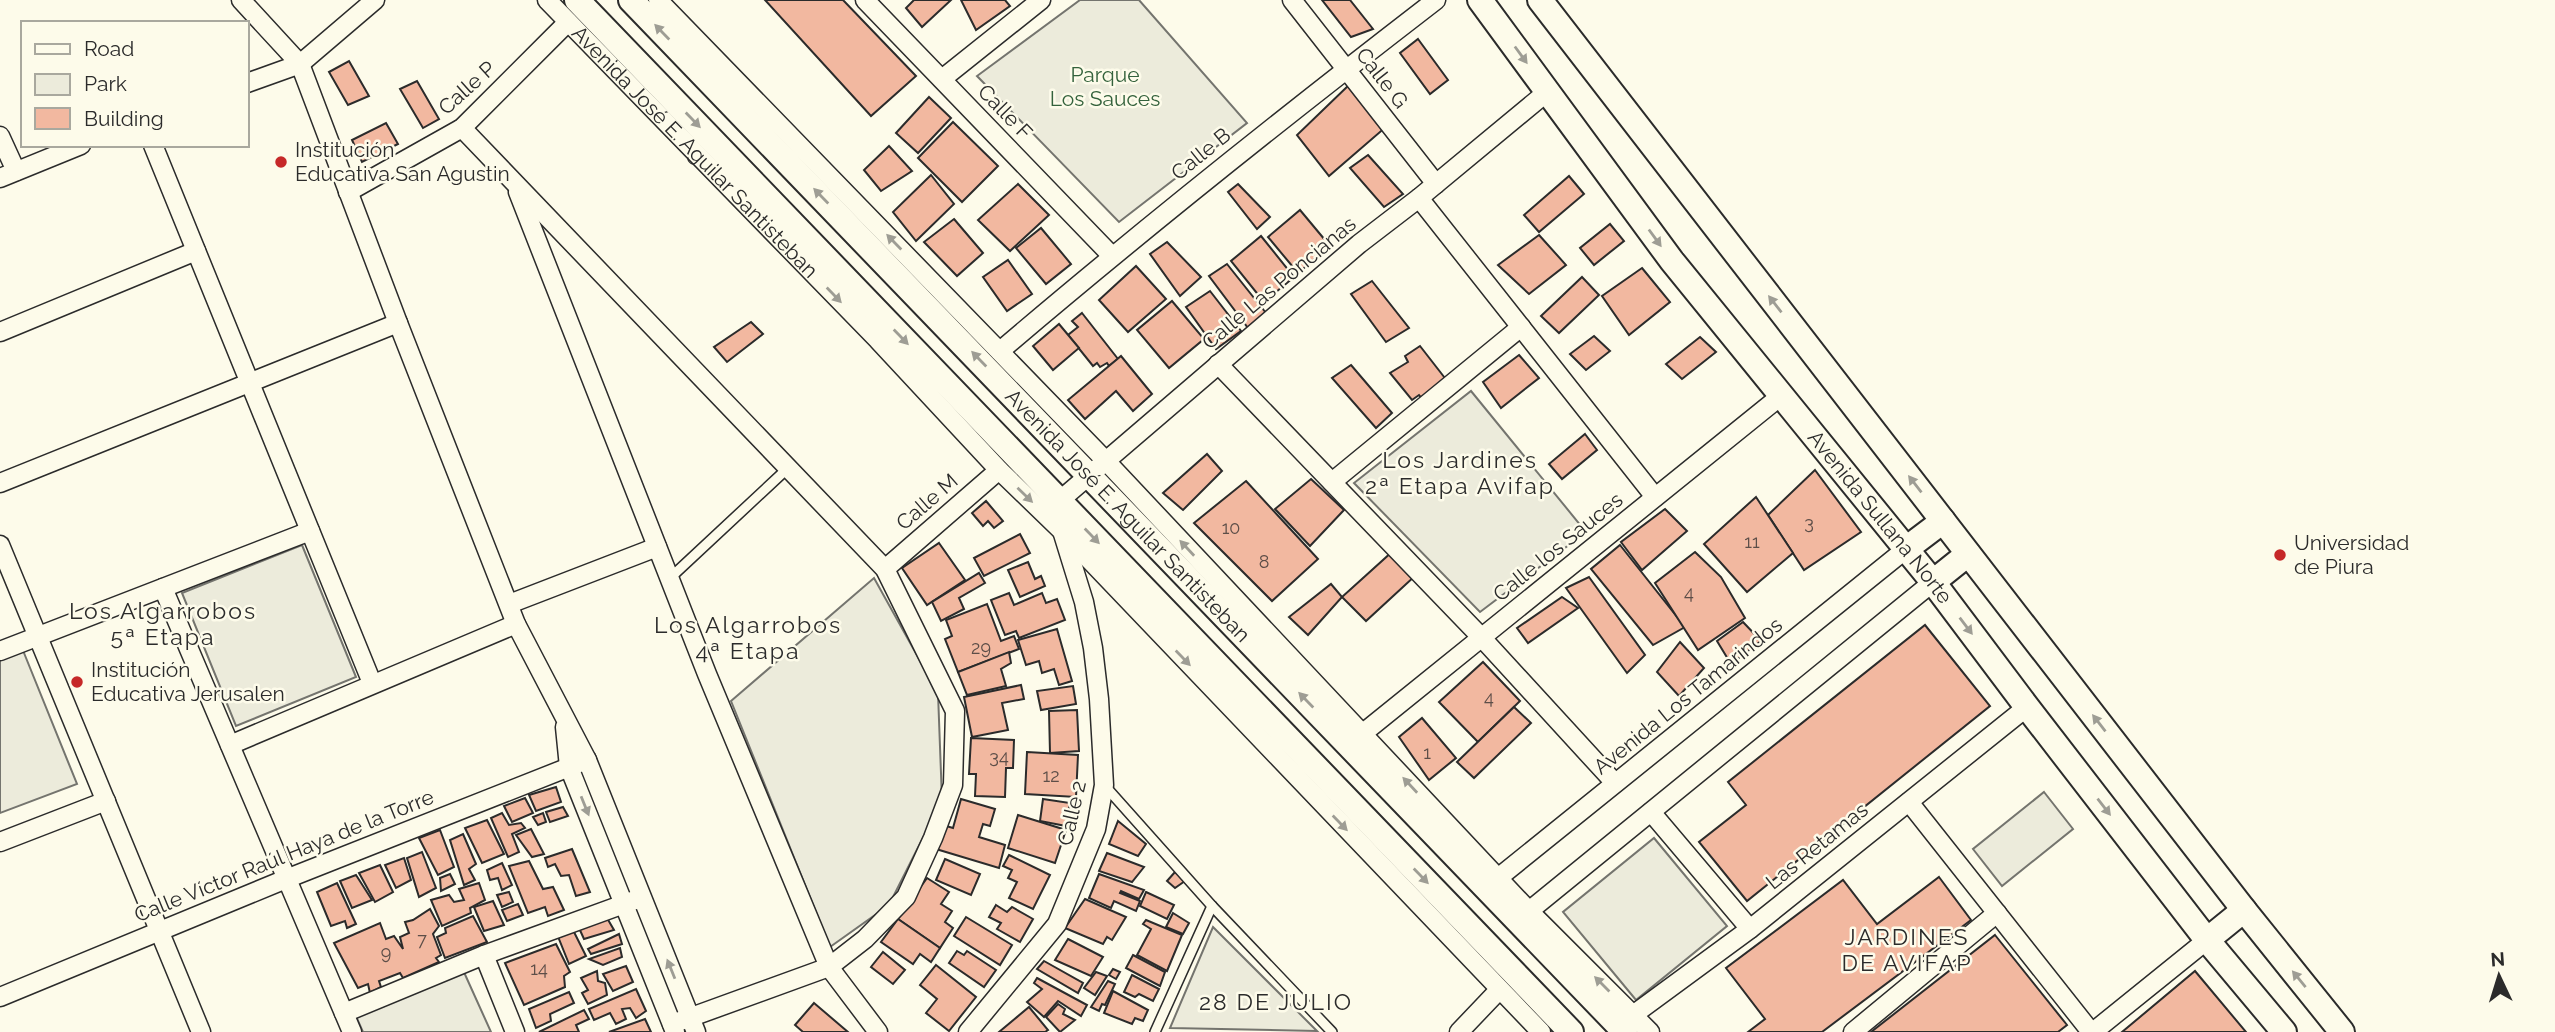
<svg xmlns="http://www.w3.org/2000/svg" width="2555" height="1032" font-family="Raleway,sans-serif">
  <style>
    .green { fill: #ecebdb; stroke: #74746e; stroke-width: 2 }
    .building { fill: #f2b8a0; stroke: #2b2b2b; stroke-width: 2 }
    .lines { fill: none; stroke-linecap: round; stroke-linejoin: round }
    .service-casing { stroke: #2b2b2b; stroke-width: 12 }
    .minor-casing { stroke: #2b2b2b; stroke-width: 21 }
    .secondary-casing { stroke: #2b2b2b; stroke-width: 28 }
    .service { stroke: #fdfbea; stroke-width: 9 }
    .minor { stroke: #fdfbea; stroke-width: 18 }
    .secondary { stroke: #fdfbea; stroke-width: 24 }
    .oneway { fill: #9e9d94 }
    .poi-dot { fill: #c62828; stroke: #fdfbea; stroke-width: 2.5 }
    .labels { text-anchor: middle; stroke-width: 5; stroke-linejoin: round; paint-order: stroke }
    .number-label { font-size: 18px; fill: #5d4e48 }
    .park-label { font-size: 21px; fill: #34623c; stroke: #fdfbea }
    .street-label { font-size: 21px; fill: #2b2b2b; stroke: #fdfbea }
    .poi-label { font-size: 21px; fill: #2b2b2b; stroke: #fdfbea; text-anchor: start }
    .neighbourhood-label { font-size: 23px; letter-spacing: 2px; fill: #2b2b2b; stroke: #fdfbea }
  </style>
  <rect width="100%" height="100%" fill="#fdfbea"/>
  <!-- green -->
  <g class="green">
    <path d="M1080 0H1139L1247 123 1119 222 977 76Z"/>
    <path d="M1471 391 1586 532 1480 612 1354 483Z"/>
    <path d="M302 545 356 677 236 726 182 593Z"/>
    <path d="M874 578 938 693 942 800 889 905 830 947 731 701Z"/>
    <path d="M22 648 77 784 0 813V657Z"/>
    <path d="M2044 792 2073 829 2002 886 1973 849Z"/>
    <path d="M1654 838 1727 926 1636 1000 1563 912Z"/>
    <path d="M1213 927 1317 1031 1170 1028Z"/>
    <path d="M463 970 491 1032H363L355 1014Z"/>
  </g>
  <!-- building -->
  <g class="building">
    <path d="M765 0H843L916 76 871 116Z"/>
    <path d="M914 0H951L922 27 906 8Z"/>
    <path d="M961 0H1005L1010 6 976 30Z"/>
    <path d="M1322 0H1350L1373 29 1351 37Z"/>
    <path d="M1418 39 1448 80 1430 94 1400 53Z"/>
    <path d="M349 61 369 96 348 105 329 72Z"/>
    <path d="M417 81 439 119 423 128 400 89Z"/>
    <path d="M1351 83 1387 126 1329 176 1297 135Z"/>
    <path d="M929 97 951 118 918 153 896 133Z"/>
    <path d="M953 122 998 166 962 202 918 158Z"/>
    <path d="M386 123 398 144 362 162 352 140Z"/>
    <path d="M889 146 912 171 881 191 864 170Z"/>
    <path d="M1368 155 1403 194 1384 207 1350 168Z"/>
    <path d="M931 175 954 204 916 241 893 212Z"/>
    <path d="M1569 176 1584 194 1539 232 1524 215Z"/>
    <path d="M1018 184 1049 215 1010 251 978 220Z"/>
    <path d="M1238 184 1270 217 1257 229 1228 192Z"/>
    <path d="M1300 210 1330 246 1298 273 1268 237Z"/>
    <path d="M954 219 983 253 957 276 924 242Z"/>
    <path d="M1610 224 1624 241 1594 265 1580 248Z"/>
    <path d="M1041 228 1071 264 1046 284 1016 248Z"/>
    <path d="M1539 235 1566 265 1529 294 1498 265Z"/>
    <path d="M1261 236 1294 277 1264 302 1231 261Z"/>
    <path d="M1167 242 1201 277 1180 296 1150 254Z"/>
    <path d="M1008 260 1032 294 1007 311 983 277Z"/>
    <path d="M1227 264 1266 313 1248 328 1209 276Z"/>
    <path d="M1136 266 1166 299 1128 332 1099 300Z"/>
    <path d="M1642 268 1670 302 1629 335 1602 296Z"/>
    <path d="M1582 277 1599 295 1559 333 1541 316Z"/>
    <path d="M1372 281 1409 328 1386 342 1351 294Z"/>
    <path d="M1210 291 1241 331 1216 349 1186 307Z"/>
    <path d="M1172 301 1204 339 1169 368 1137 330Z"/>
    <path d="M1082 313 1118 359 1109 366 1107 363 1100 367 1097 363 1093 366 1068 335 1078 327 1072 321Z"/>
    <path d="M751 322 763 334 727 362 714 347Z"/>
    <path d="M1059 324 1079 348 1053 370 1033 346Z"/>
    <path d="M1594 336 1610 351 1586 370 1570 354Z"/>
    <path d="M1700 337 1716 352 1682 379 1666 364Z"/>
    <path d="M1420 346 1448 382 1424 401 1419 395 1412 400 1390 373 1408 362 1405 356Z"/>
    <path d="M1519 355 1539 378 1501 408 1483 382Z"/>
    <path d="M1121 356 1152 394 1133 411 1116 391 1085 419 1068 400Z"/>
    <path d="M1351 365 1392 413 1376 428 1332 378Z"/>
    <path d="M1585 434 1597 450 1562 479 1549 464Z"/>
    <path d="M1207 454 1222 471 1183 510 1163 493Z"/>
    <path d="M1815 470 1861 532 1804 570 1768 515Z"/>
    <path d="M1311 479 1344 510 1310 546 1275 509Z"/>
    <path d="M1246 481 1318 559 1272 601 1194 523Z"/>
    <path d="M1756 497 1793 553 1747 592 1704 544Z"/>
    <path d="M986 501 1003 521 994 528 988 521 983 526 972 513Z"/>
    <path d="M1665 509 1687 531 1642 570 1621 542Z"/>
    <path d="M1020 534 1030 553 984 576 974 558Z"/>
    <path d="M939 543 965 580 927 605 902 568Z"/>
    <path d="M1620 545 1685 627 1653 645 1591 569Z"/>
    <path d="M1393 551 1416 575 1366 621 1342 597Z"/>
    <path d="M1695 552 1721 577 1745 618 1698 650 1655 583Z"/>
    <path d="M1028 562 1035 579 1041 576 1045 586 1020 597 1008 570Z"/>
    <path d="M979 573 985 583 959 598 964 609 941 621 932 602Z"/>
    <path d="M1589 577 1645 655 1627 673 1566 588Z"/>
    <path d="M1331 584 1342 597 1308 635 1289 617Z"/>
    <path d="M1009 593 1014 605 1042 593 1046 603 1057 599 1065 620 1019 638 1016 631 1005 635 991 600Z"/>
    <path d="M1562 597 1578 608 1528 643 1517 628Z"/>
    <path d="M987 604 1001 641 1014 636 1019 649 958 672 945 639 952 636 946 620Z"/>
    <path d="M1743 622 1761 641 1731 664 1717 641Z"/>
    <path d="M1925 625 1990 706 1747 901 1699 842 1746 805 1728 782Z"/>
    <path d="M1057 629 1072 681 1059 685 1054 669 1042 673 1039 661 1026 665 1018 640Z"/>
    <path d="M1680 642 1704 668 1679 696 1657 672Z"/>
    <path d="M1009 652 1011 663 1001 669 1006 686 967 695 958 672Z"/>
    <path d="M1483 662 1520 701 1478 742 1439 702Z"/>
    <path d="M1021 685 1024 699 1002 703 1008 730 972 737 964 697Z"/>
    <path d="M1073 686 1076 704 1041 710 1037 691Z"/>
    <path d="M1514 707 1531 723 1474 778 1457 762Z"/>
    <path d="M1077 710 1079 751 1050 753 1049 711Z"/>
    <path d="M1422 718 1456 758 1429 780 1399 737Z"/>
    <path d="M971 738 1014 740 1013 768H1006L1005 797 975 796 976 774H969Z"/>
    <path d="M1027 752 1078 755 1076 797 1025 794Z"/>
    <path d="M556 787 561 802 536 811 529 795Z"/>
    <path d="M525 798 533 813 512 822 504 806Z"/>
    <path d="M961 799 995 809 990 826 983 824 979 837 1005 845 999 868 936 849 943 825 953 828Z"/>
    <path d="M1043 799 1070 803 1066 826 1040 821Z"/>
    <path d="M563 807 568 816 550 822 546 812Z"/>
    <path d="M502 813 509 825 521 823 525 828 512 834 519 852 508 857 491 818Z"/>
    <path d="M543 813 546 822 538 825 533 817Z"/>
    <path d="M1018 815 1066 830 1055 863 1008 848Z"/>
    <path d="M487 820 504 854 482 863 465 828Z"/>
    <path d="M1118 821 1146 844 1138 856 1109 844Z"/>
    <path d="M531 829 544 854 532 857 516 835Z"/>
    <path d="M440 830 454 867 438 875 419 838Z"/>
    <path d="M463 834 476 864 469 869 475 880 464 885 450 840Z"/>
    <path d="M572 849 590 892 576 896 569 875 561 876 555 864 548 867 545 858Z"/>
    <path d="M422 852 436 888 419 897 407 858Z"/>
    <path d="M1107 853 1144 867 1132 882 1099 871Z"/>
    <path d="M1009 855 1050 875 1033 909 1009 898 1017 882 1008 878 1012 870 1003 866Z"/>
    <path d="M404 858 411 880 396 888 385 865Z"/>
    <path d="M945 859 980 874 971 895 936 880Z"/>
    <path d="M529 861 543 889 553 887 564 910 548 916 545 907 528 913 509 866Z"/>
    <path d="M502 863 512 885 502 890 498 878 490 880 487 870Z"/>
    <path d="M380 865 393 892 375 902 359 873Z"/>
    <path d="M1175 872 1185 881 1175 888 1167 881Z"/>
    <path d="M450 874 455 884 441 891 440 878Z"/>
    <path d="M1099 874 1144 890 1139 899 1121 891 1120 893 1140 901 1136 911 1114 901 1111 908 1089 898Z"/>
    <path d="M356 875 372 900 352 908 340 881Z"/>
    <path d="M1939 877 1971 920 1822 1032H1748L1765 1019 1726 968 1843 880 1877 924Z"/>
    <path d="M927 878 949 892 941 904 952 911 945 922 953 928 940 948 898 919Z"/>
    <path d="M337 883 356 924 347 928 345 921 331 926 317 892Z"/>
    <path d="M479 883 485 900 470 908 471 913 442 926 431 900 449 895 454 902 464 900 459 889Z"/>
    <path d="M509 892 513 902 502 907 497 895Z"/>
    <path d="M1146 892 1174 905 1167 919 1140 906Z"/>
    <path d="M1085 899 1126 917 1112 940 1107 937 1103 944 1065 928Z"/>
    <path d="M493 901 504 925 484 931 474 907Z"/>
    <path d="M518 904 523 915 507 921 502 910Z"/>
    <path d="M996 905 1007 912 1012 907 1033 919 1020 942 997 929 1001 923 989 917Z"/>
    <path d="M430 909 439 926 433 934 441 955 436 958 439 962 403 978 400 973 379 981 381 987 370 993 368 984 358 988 334 943 380 923 386 939 394 936 403 949 400 937 409 933 405 922 413 920Z"/>
    <path d="M1173 913 1189 923 1183 934 1166 927Z"/>
    <path d="M473 916 487 942 445 958 437 937 446 933 445 928Z"/>
    <path d="M966 917 1012 945 1000 965 954 936Z"/>
    <path d="M607 918 614 930 584 939 579 928Z"/>
    <path d="M898 919 940 948 931 962 920 954 913 964 881 942Z"/>
    <path d="M1146 920 1182 935 1167 971 1137 955 1151 929 1143 924Z"/>
    <path d="M572 928 586 956 569 964 557 934Z"/>
    <path d="M619 934 622 944 591 954 588 949Z"/>
    <path d="M1995 935 2067 1025 2058 1032H1871Z"/>
    <path d="M1068 939 1103 957 1091 976 1055 960Z"/>
    <path d="M556 944 570 972 564 976 565 987 524 1005 505 963Z"/>
    <path d="M620 948 622 957 603 965 589 959Z"/>
    <path d="M957 951 964 955 967 951 996 970 984 987 949 963Z"/>
    <path d="M883 952 905 970 893 984 871 967Z"/>
    <path d="M1133 955 1165 972 1160 986 1126 968Z"/>
    <path d="M1044 961 1083 983 1078 993 1037 969Z"/>
    <path d="M936 965 976 997 949 1031 926 1013 937 999 920 985Z"/>
    <path d="M626 966 633 982 613 991 603 974Z"/>
    <path d="M1113 969 1120 972 1116 979 1109 975Z"/>
    <path d="M597 971 598 981 605 983 607 995 588 1004 582 993 588 990 581 978Z"/>
    <path d="M2195 971 2246 1032H2122Z"/>
    <path d="M1096 972 1107 976 1095 995 1084 988Z"/>
    <path d="M1132 975 1159 989 1153 1001 1139 994 1135 997 1124 992Z"/>
    <path d="M1037 978 1087 1005 1081 1016 1058 1001 1044 1017 1027 1002 1042 989 1034 983Z"/>
    <path d="M1108 981 1115 984 1105 1005 1102 1004 1099 1011 1091 1007Z"/>
    <path d="M636 989 646 1011 636 1018 630 1008 622 1009 626 1019 616 1024 610 1013 594 1020 589 1009Z"/>
    <path d="M1113 991 1148 1010 1143 1021 1135 1018 1132 1024 1104 1013Z"/>
    <path d="M569 992 574 1003 550 1014 551 1021 536 1028 529 1009Z"/>
    <path d="M814 1003 848 1032H803L795 1025Z"/>
    <path d="M1058 1004 1065 1009 1063 1014 1075 1020 1060 1032 1046 1017Z"/>
    <path d="M1029 1007 1048 1030 1045 1032H999Z"/>
    <path d="M584 1010 589 1019 576 1025 579 1032H539Z"/>
    <path d="M645 1019 651 1032H609Z"/>
  </g>
  <g class="lines">
    <defs>
      <g id="service">
        <path d="M669 579 788 468"/>
        <path d="M1105 786 1212 906 1332 1032"/>
        <path d="M1155 1032 1212 906"/>
      </g>
      <g id="minor">
        <path d="M241 0 300 64 398 323 516 624 587 760 696 1032"/>
        <path id="s1" d="M547 0 878 340 999 470 1062 531 1541 1032"/>
        <path d="M658 0 1105 460 1529 911 1650 1032"/>
        <path d="M865 0 1112 256"/>
        <path d="M1292 0 1436 184"/>
        <path d="M942 79 1041 0"/>
        <path d="M247 83 300 64 375 0"/>
        <path d="M462 128 885 569 955 711 953 785 933 838 906 897 865 939 829 967 672 1024"/>
        <path d="M0 136 16 171"/>
        <path d="M153 145 372 683"/>
        <path d="M0 178 81 145"/>
        <path d="M348 192 462 128 568 22"/>
        <path d="M518 192 707 674 829 967 878 1032"/>
        <path d="M1419 198 1655 497"/>
        <path d="M0 332 196 251"/>
        <path d="M1000 351C1142 230 1288 114 1436 0"/>
        <path d="M1218 364 1482 638 1615 783"/>
        <path d="M1332 482 1521 327"/>
        <path d="M0 483 398 323"/>
        <path d="M1051 508 1359 244 1419 198 1547 92"/>
        <path d="M0 545 201 1032"/>
        <path d="M885 569 999 470"/>
        <path d="M163 588 352 1032"/>
        <path d="M509 604 657 547"/>
        <path d="M0 651 310 531"/>
        <path d="M565 727 569 767 675 1032"/>
        <path d="M1362 734 1782 395"/>
        <path d="M230 745 516 624"/>
        <path d="M1909 802 2091 1032"/>
        <path d="M1651 812 1750 929"/>
        <path d="M0 842 106 801"/>
        <path d="M1498 878 1906 549"/>
        <path d="M1529 911 1933 582"/>
        <path d="M484 955 515 1032"/>
        <path d="M0 997 286 879 587 760"/>
        <path d="M344 1013 484 955 635 900"/>
        <path d="M1633 1015 1750 929 2027 707"/>
        <path d="M968 1032 1057 924 1096 829 1104 785 1099 699 1093 648 1084 602 1063 534"/>
        <path d="M1459 1032 1499 990"/>
        <path d="M1853 1032 1997 913"/>
        <path d="M2093 1032 2207 940"/>
      </g>
      <g id="secondary">
        <path d="M577 0 1571 1032"/>
        <path id="s2" d="M631 0 1625 1032"/>
        <path id="s3" d="M1480 0 1672 261 1933 582 2027 707 2207 940 2284 1032"/>
        <path d="M1540 0 2244 910 2342 1032"/>
        <path d="M1906 549 1943 521"/>
        <path d="M1933 582 1968 554"/>
        <path d="M2207 940 2244 910"/>
      </g>
    </defs>
    <!-- service casing -->
    <use href="#service" class="service-casing"/>
    <!-- minor casing -->
    <use href="#minor" class="minor-casing"/>
    <!-- secondary casing -->
    <use href="#secondary" class="secondary-casing"/>
    <!-- service -->
    <use href="#service" class="service"/>
    <!-- minor -->
    <use href="#minor" class="minor"/>
    <!-- secondary -->
    <use href="#secondary" class="secondary"/>
  </g>
  <!-- one-way arrows -->
  <defs><path id="oneway-solid" d="M-6-.8H1V-3.2L6.5 0L1 3.2V.8H-6Z" transform="scale(1.75)"/></defs>
  <g class="oneway">
    <use href="#oneway-solid" transform="translate(662 32) rotate(-134)"/>
    <use href="#oneway-solid" transform="translate(1521 55) rotate(54)"/>
    <use href="#oneway-solid" transform="translate(693 120) rotate(46)"/>
    <use href="#oneway-solid" transform="translate(821 196) rotate(-134)"/>
    <use href="#oneway-solid" transform="translate(1655 238) rotate(54)"/>
    <use href="#oneway-solid" transform="translate(894 242) rotate(-134)"/>
    <use href="#oneway-solid" transform="translate(834 295) rotate(46)"/>
    <use href="#oneway-solid" transform="translate(1775 304) rotate(-128)"/>
    <use href="#oneway-solid" transform="translate(901 337) rotate(46)"/>
    <use href="#oneway-solid" transform="translate(979 359) rotate(-134)"/>
    <use href="#oneway-solid" transform="translate(1915 484) rotate(-128)"/>
    <use href="#oneway-solid" transform="translate(1025 495) rotate(44)"/>
    <use href="#oneway-solid" transform="translate(1092 536) rotate(46)"/>
    <use href="#oneway-solid" transform="translate(1187 548) rotate(-133)"/>
    <use href="#oneway-solid" transform="translate(1966 626) rotate(53)"/>
    <use href="#oneway-solid" transform="translate(1183 658) rotate(46)"/>
    <use href="#oneway-solid" transform="translate(1306 700) rotate(-134)"/>
    <use href="#oneway-solid" transform="translate(2099 723) rotate(-128)"/>
    <use href="#oneway-solid" transform="translate(1410 785) rotate(-133)"/>
    <use href="#oneway-solid" transform="translate(585 806) rotate(68)"/>
    <use href="#oneway-solid" transform="translate(2104 807) rotate(52)"/>
    <use href="#oneway-solid" transform="translate(1340 823) rotate(46)"/>
    <use href="#oneway-solid" transform="translate(1421 876) rotate(46)"/>
    <use href="#oneway-solid" transform="translate(671 969) rotate(-112)"/>
    <use href="#oneway-solid" transform="translate(2299 979) rotate(-129)"/>
    <use href="#oneway-solid" transform="translate(1602 984) rotate(-135)"/>
  </g>
  <!-- markers -->
  <g class="poi-dot">
    <circle cx="281" cy="162" r="7"/>
    <circle cx="2280" cy="555" r="7"/>
    <circle cx="77" cy="682" r="7"/>
  </g>
  <g class="labels">
    <!-- number labels -->
    <g class="number-label">
      <text x="1809" y="529">3</text>
      <text x="1231" y="534">10</text>
      <text x="1752" y="548">11</text>
      <text x="1264" y="568">8</text>
      <text x="1689" y="599">4</text>
      <text x="981" y="654">29</text>
      <text x="1489" y="704">4</text>
      <text x="1427" y="759">1</text>
      <text x="999" y="763">34</text>
      <text x="1051" y="782">12</text>
      <text x="422" y="946">7</text>
      <text x="386" y="959">9</text>
      <text x="539" y="975">14</text>
    </g>
    <!-- park labels -->
    <g class="park-label">
      <text x="1105" y="82">Parque<tspan x="1105" dy="24">Los Sauces</tspan></text>
    </g>
    <!-- street labels -->
    <g class="street-label">
      <text transform="translate(1382 78) rotate(52)" y="7">Calle G</text>
      <text transform="translate(467 88) rotate(-42)" y="7">Calle P</text>
      <text transform="translate(1005 112) rotate(46)" y="7">Calle F</text>
      <text dy="7" stroke="none"><textPath href="#s1" startOffset="212">Avenida José E. Aguilar Santisteban</textPath></text>
      <text transform="translate(1201 154) rotate(-39)" y="7">Calle B</text>
      <text transform="translate(1279 283) rotate(-40)" y="7">Calle Las Poncianas</text>
      <text transform="translate(927 502) rotate(-41)" y="7">Calle M</text>
      <text dy="7" stroke="none"><textPath href="#s2" startOffset="716">Avenida José E. Aguilar Santisteban</textPath></text>
      <text dy="7" stroke="none"><textPath href="#s3" startOffset="654">Avenida Sullana Norte</textPath></text>
      <text transform="translate(1558 547) rotate(-39)" y="7">Calle los Sauces</text>
      <text transform="translate(1688 696) rotate(-39)" y="7">Avenida Los Tamarindos</text>
      <text transform="translate(1072 813) rotate(-77)" y="7">Calle 2</text>
      <text transform="translate(1817 846) rotate(-39)" y="7">Las Retamas</text>
      <text transform="translate(284 856) rotate(-22)" y="7">Calle Víctor Raúl Haya de la Torre</text>
    </g>
    <!-- poi labels -->
    <g class="poi-label">
      <text x="295" y="157">Institución<tspan x="295" dy="24">Educativa San Agustin</tspan></text>
      <text x="2294" y="550">Universidad<tspan x="2294" dy="24">de Piura</tspan></text>
      <text x="91" y="677">Institución<tspan x="91" dy="24">Educativa Jerusalen</tspan></text>
    </g>
    <!-- neighbourhood labels -->
    <g class="neighbourhood-label">
      <text x="1460" y="468">Los Jardines<tspan x="1460" dy="26">2ª Etapa Avifap</tspan></text>
      <text x="163" y="619">Los Algarrobos<tspan x="163" dy="26">5ª Etapa</tspan></text>
      <text x="748" y="633">Los Algarrobos<tspan x="748" dy="26">4ª Etapa</tspan></text>
      <text x="1907" y="945">JARDINES<tspan x="1907" dy="26">DE AVIFAP</tspan></text>
      <text x="1276" y="1010">28 DE JULIO</text>
    </g>
  </g>
  <!-- legend -->
  <rect x="21" y="21" width="228" height="126" fill="#fdfbea" stroke="#a9a89e" stroke-width="2"/>
  <rect x="35" y="44" width="35" height="10" fill="#fdfbea" stroke="#a9a89e" stroke-width="2"/>
  <text x="84" y="56" font-size="21" fill="#2b2b2b">Road</text>
  <rect x="35" y="74" width="35" height="21" fill="#ecebdb" stroke="#a9a89e" stroke-width="2"/>
  <text x="84" y="91" font-size="21" fill="#2b2b2b">Park</text>
  <rect x="35" y="108" width="35" height="21" fill="#f2b8a0" stroke="#a9a89e" stroke-width="2"/>
  <text x="84" y="126" font-size="21" fill="#2b2b2b">Building</text>
  <!-- north arrow -->
  <g transform="translate(2499 976) rotate(356)" stroke="#fdfbea" stroke-width="5" paint-order="stroke">
  <path d="M0-5L12 26L0 18L-12 26Z" fill="#2b2b2b"/>
  <text y="-10" font-size="19" font-weight="bold" text-anchor="middle" fill="#2b2b2b">N</text>
  </g>
</svg>
